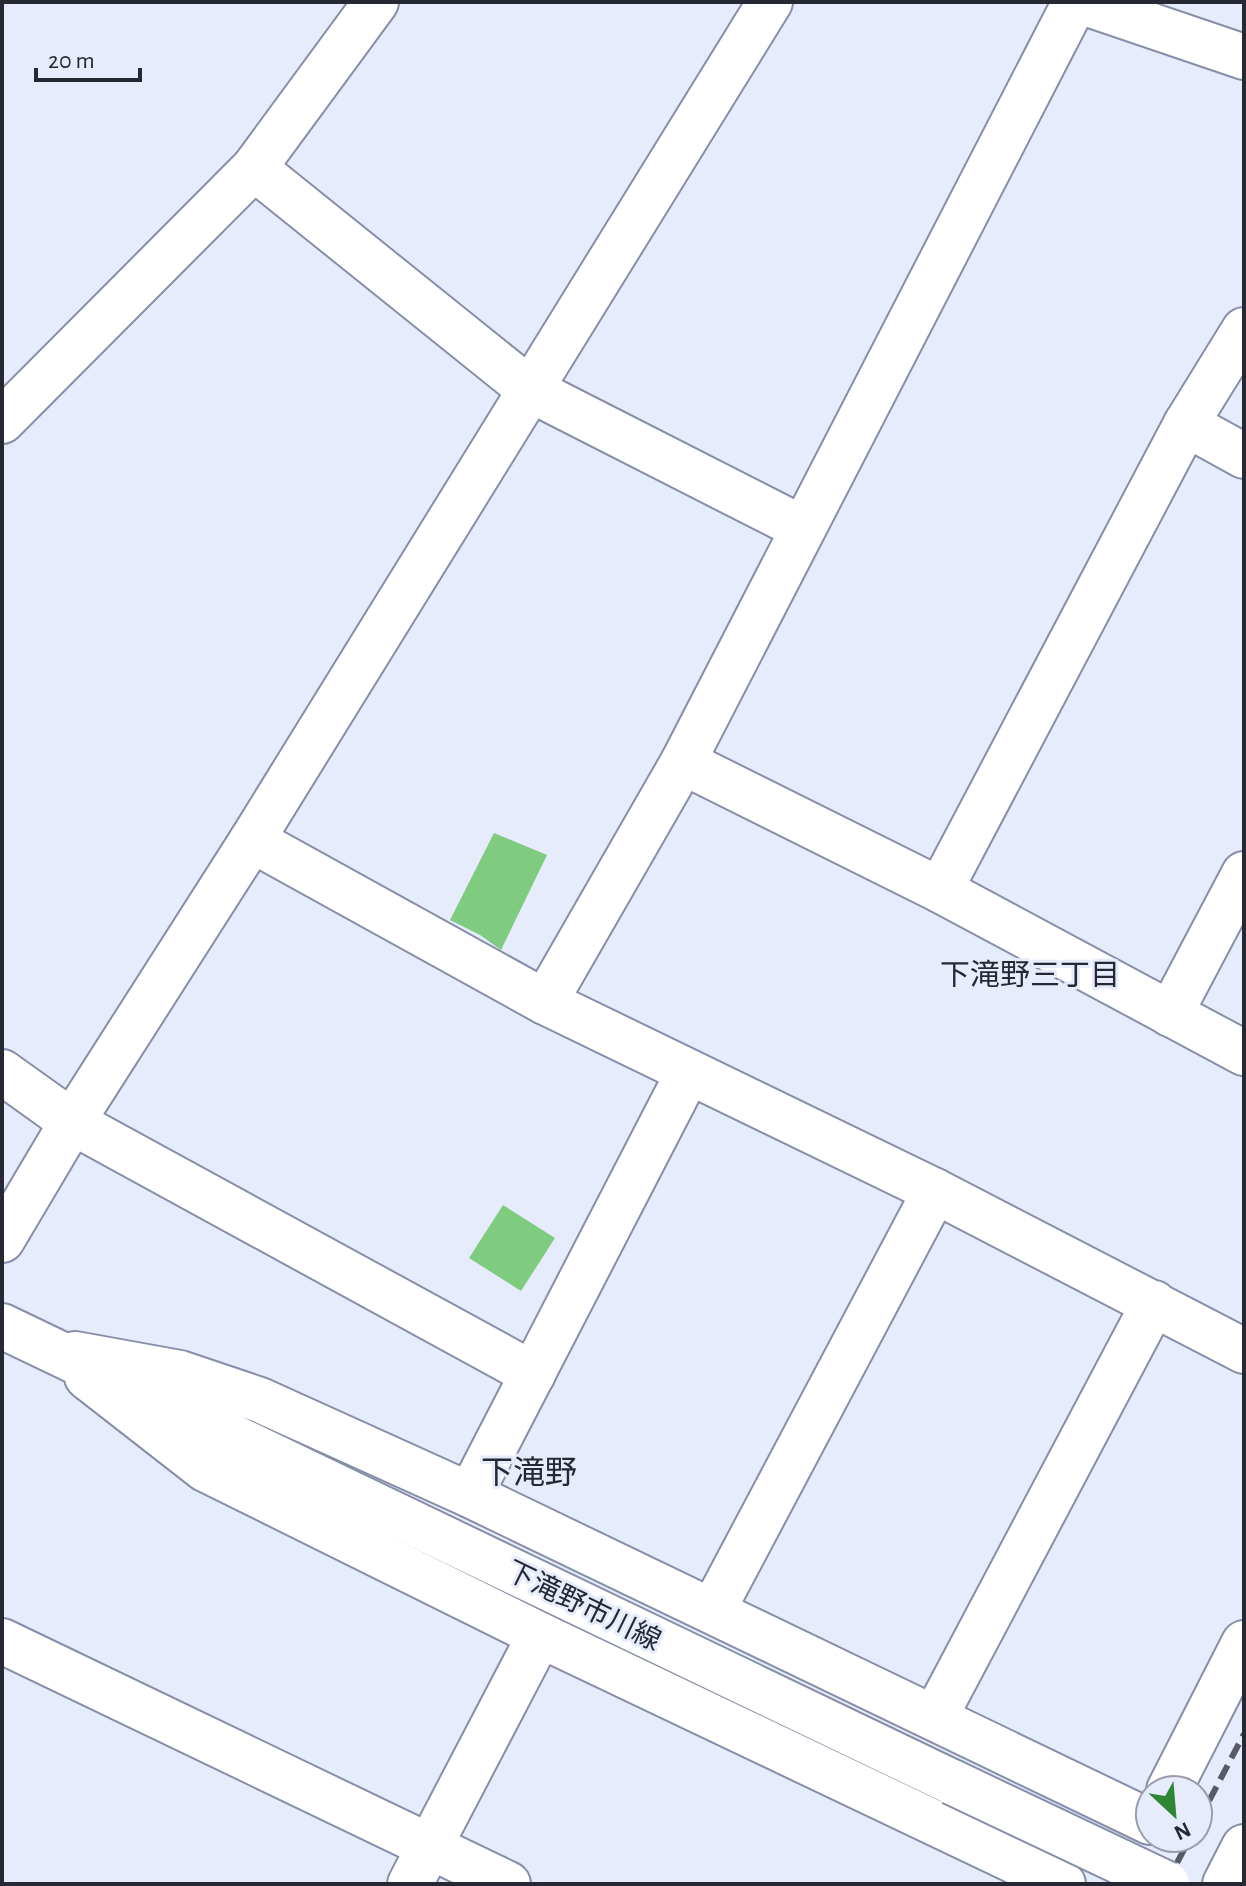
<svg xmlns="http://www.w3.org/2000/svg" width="1246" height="1886" font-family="'Alegreya Sans','Noto Sans JP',sans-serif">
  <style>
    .building { fill: #7fcb80 }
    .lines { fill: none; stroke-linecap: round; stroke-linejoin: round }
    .minor-casing { stroke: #878ea7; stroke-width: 48 }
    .major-casing { stroke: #878ea7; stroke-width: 48 }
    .minor { stroke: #fff; stroke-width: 44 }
    .major { stroke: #fff; stroke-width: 44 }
    .rail { stroke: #585b67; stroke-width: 6; stroke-dasharray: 16 8; stroke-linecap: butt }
    .major-bridge-casing { stroke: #878ea7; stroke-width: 48; stroke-linecap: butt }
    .major-bridge { stroke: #fff; stroke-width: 44 }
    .labels { text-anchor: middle; stroke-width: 6; stroke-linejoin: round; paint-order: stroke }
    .street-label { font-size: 28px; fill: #262933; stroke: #e7ecfd }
    .neighbourhood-label { font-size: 30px; fill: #262933; stroke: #e7ecfd }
    .quarter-label { font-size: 32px; fill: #262933; stroke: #e7ecfd }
  </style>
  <rect width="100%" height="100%" fill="#e7ecfd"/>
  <!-- building -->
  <g class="building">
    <path d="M494 833 547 855 501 950 480 935 450 920Z"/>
    <path d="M503 1205 555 1238 521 1291 469 1258Z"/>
  </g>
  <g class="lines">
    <defs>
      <g id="minor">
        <path d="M1082 2 1244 57"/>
        <path d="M254 168 529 389 802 528"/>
        <path d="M2 421 254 168 376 2"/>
        <path d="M1186 424 1244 456"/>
        <path d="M683 762 940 890 1244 1053"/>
        <path d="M252 840 545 1002 935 1191 1244 1351"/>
        <path d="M940 890 1186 424 1244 330"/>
        <path d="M545 1002 683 762 1075 2"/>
        <path d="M1170 1014 1244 874"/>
        <path d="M2 1072 72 1122 533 1374"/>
        <path d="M2 1240 72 1122 252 840 770 2"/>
        <path d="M75 1354 180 1373 260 1400 470 1495 1150 1822"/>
        <path d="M87 1377 205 1469 540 1635 1063 1884"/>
        <path d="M470 1495 688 1073"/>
        <path d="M713 1610 935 1191"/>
        <path d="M2 1641 508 1884"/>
        <path d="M935 1717 1154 1303"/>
        <path d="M1169 1790 1244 1643"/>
        <path d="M410 1884 540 1635"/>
        <path d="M1225 1884 1244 1847"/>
      </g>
      <path id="major" d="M2 1326 952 1782"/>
    </defs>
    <!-- minor casing -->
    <use href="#minor" class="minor-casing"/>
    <!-- major casing -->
    <use href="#major" class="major-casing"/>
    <!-- minor -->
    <use href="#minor" class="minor"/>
    <!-- major -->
    <use href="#major" class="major"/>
    <!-- rail -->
    <g class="rail">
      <path d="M1198 1822 1244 1734"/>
      <path d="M1166 1884 1190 1838"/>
    </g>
    <defs>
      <path id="major-bridge" d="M952 1782 1167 1884"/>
    </defs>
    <!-- major-bridge casing -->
    <use href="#major-bridge" class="major-bridge-casing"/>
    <!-- major-bridge -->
    <use href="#major-bridge" class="major-bridge"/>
  </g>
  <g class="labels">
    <!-- street labels -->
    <g class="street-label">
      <text transform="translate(584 1605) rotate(26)" y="10">下滝野市川線</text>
    </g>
    <!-- neighbourhood labels -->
    <g class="neighbourhood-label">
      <text x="1030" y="985">下滝野三丁目</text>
    </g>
    <!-- quarter labels -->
    <g class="quarter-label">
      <text x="529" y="1483">下滝野</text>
    </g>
  </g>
  <!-- border -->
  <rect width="1246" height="1886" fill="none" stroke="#262933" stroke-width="8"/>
  <!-- north arrow -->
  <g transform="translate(1174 1814) rotate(154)"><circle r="38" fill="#e7ecfd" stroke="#9a9eac" stroke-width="2"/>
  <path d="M0-6L14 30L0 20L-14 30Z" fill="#2f8736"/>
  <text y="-12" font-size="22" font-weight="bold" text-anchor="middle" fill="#262933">N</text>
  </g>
  <!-- scale -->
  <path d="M36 68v12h104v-12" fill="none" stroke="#262933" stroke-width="4"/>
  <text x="48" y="68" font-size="24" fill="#262933" stroke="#e7ecfd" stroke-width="6" paint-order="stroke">20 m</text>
</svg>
